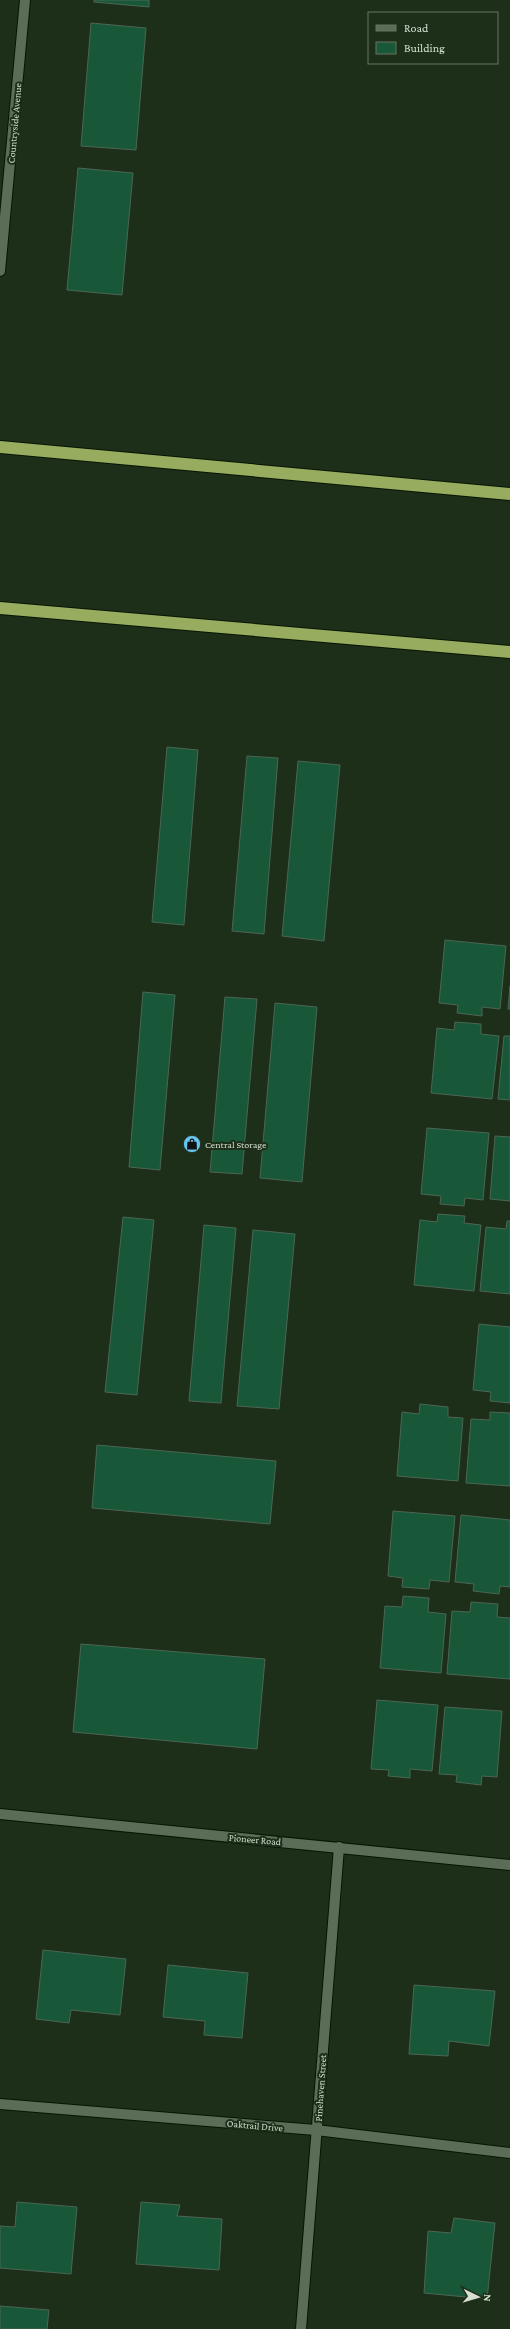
<svg xmlns="http://www.w3.org/2000/svg" width="510" height="2329" font-family="'Crimson Pro',serif">
  <style>
    .building { fill: #185838; stroke: #4b6655 }
    .lines { fill: none; stroke-linecap: round; stroke-linejoin: round }
    .minor-casing { stroke: #071604; stroke-width: 12 }
    .highway-casing { stroke: #071604; stroke-width: 14 }
    .minor { stroke: #5b6d56; stroke-width: 10 }
    .highway { stroke: #97ac5e; stroke-width: 12 }
    .labels { text-anchor: middle; stroke-width: 4; stroke-linejoin: round; paint-order: stroke }
    .street-label { font-size: 10px; fill: #d4dfd1; stroke: #1d2e19 }
    .poi-label { font-size: 10px; fill: #d4dfd1; stroke: #1d2e19; text-anchor: start }
  </style>
  <rect width="100%" height="100%" fill="#1d2e19"/>
  <!-- building -->
  <g class="building">
    <path d="M94 0H149V7L94 2Z"/>
    <path d="M91 23 146 28 136 150 81 146Z"/>
    <path d="M78 168 133 173 122 295 67 290Z"/>
    <path d="M167 747 198 750 184 925 152 922Z"/>
    <path d="M247 756 278 758 264 934 232 931Z"/>
    <path d="M298 761 340 765 324 941 282 936Z"/>
    <path d="M445 940 506 946 500 1009 482 1007V1016L457 1013 458 1005 439 1003Z"/>
    <path d="M510 986V1009H508Z"/>
    <path d="M143 992 175 995 160 1170 129 1167Z"/>
    <path d="M225 997 257 999 242 1174 210 1172Z"/>
    <path d="M275 1003 317 1007 302 1182 260 1178Z"/>
    <path d="M455 1022 481 1024V1034L499 1036 492 1099 431 1093 437 1028 454 1030Z"/>
    <path d="M504 1036H510V1100L498 1099Z"/>
    <path d="M427 1128 489 1133 483 1200 465 1198 464 1206 440 1204 441 1196 421 1194Z"/>
    <path d="M495 1136 510 1137V1201L490 1199Z"/>
    <path d="M438 1214 465 1216 464 1223 481 1225 474 1291 414 1285 420 1220 437 1222Z"/>
    <path d="M123 1217 154 1220 137 1395 105 1392Z"/>
    <path d="M507 1221H510V1294L480 1291 486 1227 506 1229Z"/>
    <path d="M204 1225 236 1228 221 1403 189 1401Z"/>
    <path d="M253 1230 295 1234 279 1409 237 1406Z"/>
    <path d="M479 1324 510 1327V1403L490 1401 491 1392 473 1390Z"/>
    <path d="M420 1404 448 1407V1417L463 1418 458 1481 397 1476 402 1412 419 1414Z"/>
    <path d="M490 1412 510 1413V1486L466 1483 471 1419 490 1420Z"/>
    <path d="M97 1445 276 1461 270 1524 92 1508Z"/>
    <path d="M393 1511 455 1516 449 1582 430 1580 429 1589 402 1587 403 1578 388 1576Z"/>
    <path d="M461 1515 510 1520V1587L500 1586 499 1594 473 1591 474 1584 455 1582Z"/>
    <path d="M403 1596 429 1598 428 1612 446 1614 441 1673 380 1668 385 1606 402 1607Z"/>
    <path d="M471 1602 498 1604 497 1617 510 1618V1679L447 1674 452 1611 470 1612Z"/>
    <path d="M81 1644 265 1659 257 1749 73 1732Z"/>
    <path d="M377 1700 438 1705 432 1771 410 1769V1778L388 1776 389 1770 371 1769Z"/>
    <path d="M445 1707 502 1711 497 1777 482 1776 481 1785 456 1782 457 1775 439 1774Z"/>
    <path d="M43 1950 126 1959 120 2015 71 2010 69 2023 36 2019Z"/>
    <path d="M168 1965 248 1973 242 2038 204 2035 205 2021 163 2017Z"/>
    <path d="M414 1985 495 1991 489 2046 449 2041 448 2056 409 2054Z"/>
    <path d="M17 2202 77 2207 71 2274 0 2268V2226L15 2227Z"/>
    <path d="M141 2202 180 2205 177 2216 222 2219 219 2270 136 2264Z"/>
    <path d="M454 2218 495 2223 487 2299 424 2293 428 2231 451 2233Z"/>
    <path d="M0 2306 49 2310 47 2329H0Z"/>
  </g>
  <g class="lines">
    <defs>
      <g id="minor">
        <path d="M0 271 25 0"/>
        <path d="M0 1814 510 1865"/>
        <path d="M0 2104 316 2130 510 2153"/>
        <path d="M301 2329 339 1847"/>
      </g>
      <g id="highway">
        <path d="M0 447 510 494"/>
        <path d="M0 608 510 652"/>
      </g>
    </defs>
    <!-- minor casing -->
    <use href="#minor" class="minor-casing"/>
    <!-- highway casing -->
    <use href="#highway" class="highway-casing"/>
    <!-- minor -->
    <use href="#minor" class="minor"/>
    <!-- highway -->
    <use href="#highway" class="highway"/>
  </g>
  <!-- icons -->
  <defs>
    <symbol id="shop-disc" viewBox="-11 -11 22 22"><circle r="9.5" fill="#66c4ef" stroke="#1d2e19"/><path d="M-5-2.5h2.3a2.7 3.5 0 0 1 5.4 0H5L5.5 6h-11ZM-1.5-2.5h3a1.5 2.3 0 0 0-3 0Z" fill="#111"/></symbol>
  </defs>
  <g fill-rule="evenodd">
    <use href="#shop-disc" x="182" y="1134" width="20" height="20"/>
  </g>
  <g class="labels">
    <!-- street labels -->
    <g class="street-label">
      <text transform="translate(14 123) rotate(-85)" y="4">Countryside Avenue</text>
      <text transform="translate(255 1839) rotate(5)" y="4">Pioneer Road</text>
      <text transform="translate(320 2088) rotate(-86)" y="4">Pinehaven Street</text>
      <text transform="translate(255 2125) rotate(5)" y="4">Oaktrail Drive</text>
    </g>
    <!-- poi labels -->
    <g class="poi-label">
      <text x="205" y="1148">Central Storage</text>
    </g>
  </g>
  <!-- legend -->
  <rect x="368" y="12" width="130" height="52" fill="#1d2e19" stroke="#667563"/>
  <rect x="376" y="25" width="20" height="6" fill="#5b6d56" stroke="#667563"/>
  <text x="404" y="32" font-size="12" fill="#d4dfd1">Road</text>
  <rect x="376" y="42" width="20" height="12" fill="#185838" stroke="#667563"/>
  <text x="404" y="52" font-size="12" fill="#d4dfd1">Building</text>
  <!-- north arrow -->
  <g transform="translate(478 2297) rotate(95)" stroke="#1d2e19" stroke-width="3" paint-order="stroke">
  <path d="M0-3L7 15L0 10L-7 15Z" fill="#d4dfd1"/>
  <text y="-6" font-size="11" font-weight="bold" text-anchor="middle" fill="#d4dfd1">N</text>
  </g>
</svg>
